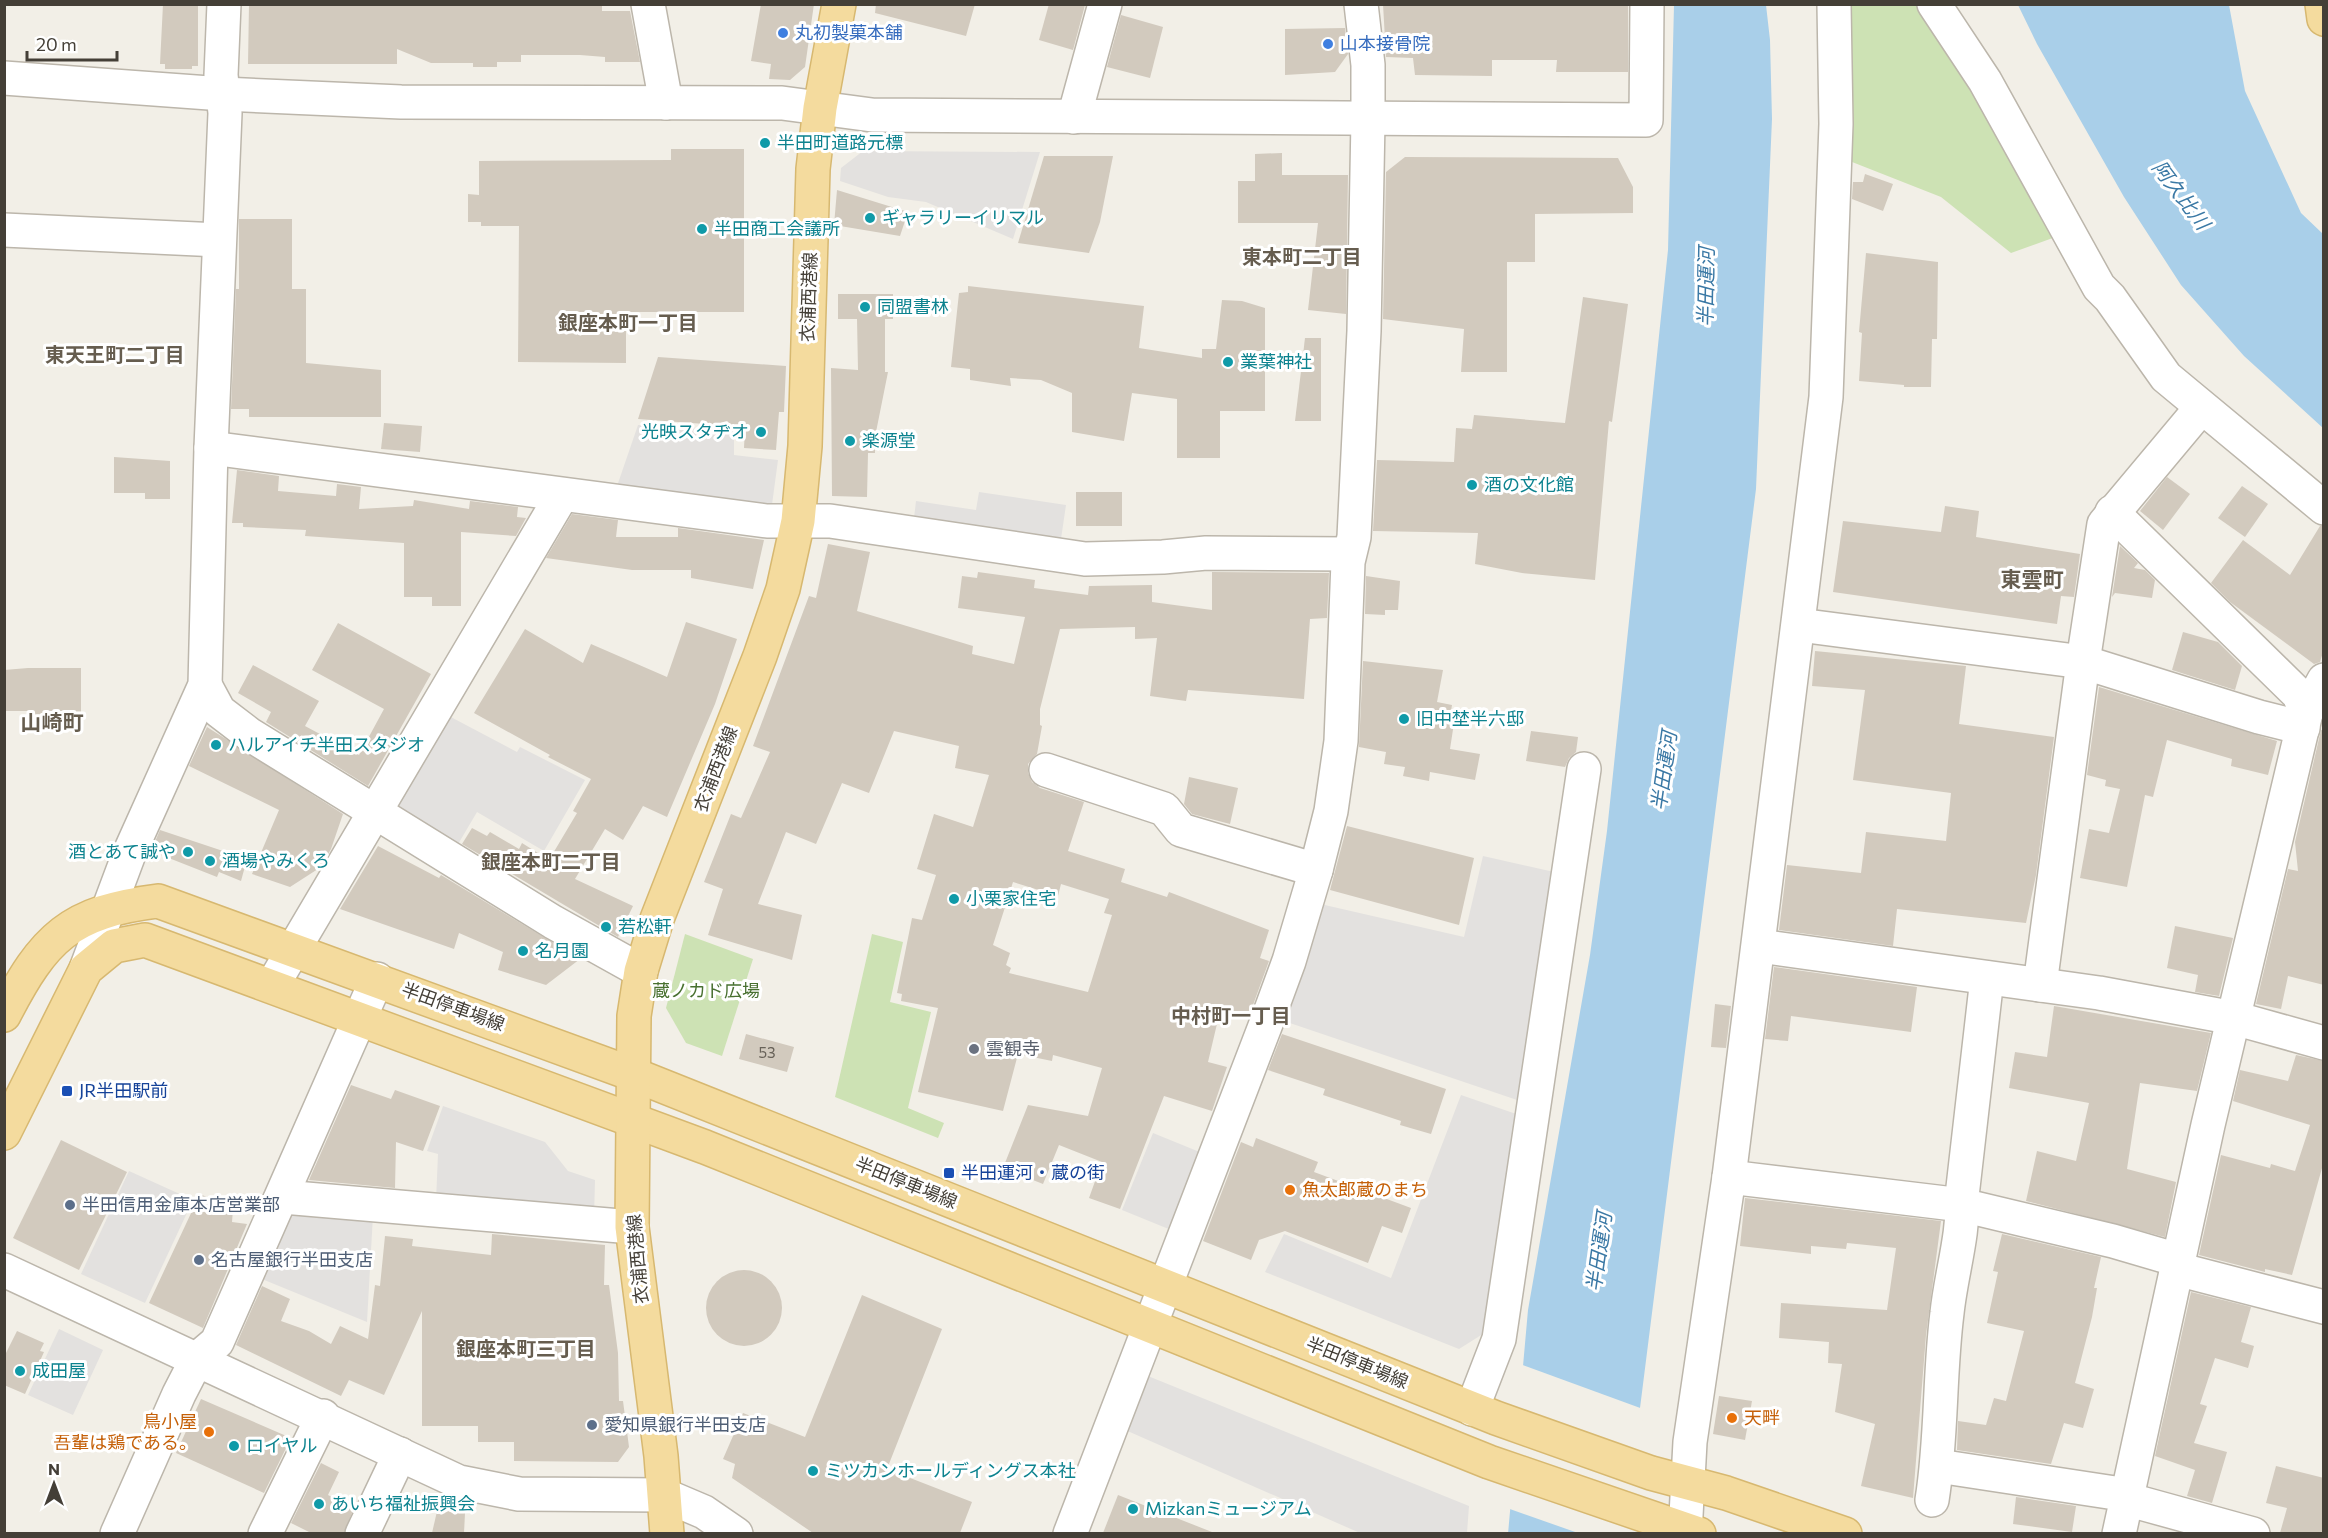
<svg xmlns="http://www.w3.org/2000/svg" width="2328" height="1538" font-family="Commissioner,'Noto Sans JP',sans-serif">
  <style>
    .green { fill: #cde2b4 }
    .parking { fill: #e3e1df }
    .water { fill: #a9cfe9 }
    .pier { fill: #f2efe7 }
    .building { fill: #d2cabe; fill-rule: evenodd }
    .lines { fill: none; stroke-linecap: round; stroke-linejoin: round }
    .minor-casing { stroke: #bcb6ab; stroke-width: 36 }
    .major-casing { stroke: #d7b870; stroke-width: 36 }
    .minor { stroke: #fff; stroke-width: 33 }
    .major { stroke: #f4db9e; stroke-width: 33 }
    .shop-dot { fill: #3f7fe0; stroke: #fff; stroke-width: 2 }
    .culture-dot { fill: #0f9aa8; stroke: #fff; stroke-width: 2 }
    .worship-dot { fill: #6b7280; stroke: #fff; stroke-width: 2 }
    .transit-dot { fill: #1a4fb4; stroke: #fff; stroke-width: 2 }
    .food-dot { fill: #e8710a; stroke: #fff; stroke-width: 2 }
    .service-dot { fill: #5c6f8a; stroke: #fff; stroke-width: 2 }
    .labels { text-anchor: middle; stroke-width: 6; stroke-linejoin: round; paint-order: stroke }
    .number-label { font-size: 15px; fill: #686259 }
    .shop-label { font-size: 18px; fill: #366cbe; stroke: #fff; text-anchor: start }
    .culture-label { font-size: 18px; fill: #0d838f; stroke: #fff; text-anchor: start }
    .street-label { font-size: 18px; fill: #443f37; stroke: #fff }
    .park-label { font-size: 18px; fill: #487030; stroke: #fff }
    .worship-label { font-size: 18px; fill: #5b616d; stroke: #fff; text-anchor: start }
    .transit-label { font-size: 18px; fill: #164399; stroke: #fff; text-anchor: start }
    .food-label { font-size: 18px; fill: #c56008; stroke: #fff; text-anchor: start }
    .service-label { font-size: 18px; fill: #4e5e75; stroke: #fff; text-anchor: start }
    .water-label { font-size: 20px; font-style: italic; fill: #3b79a5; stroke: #fff }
    .neighbourhood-label { font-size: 20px; font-weight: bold; fill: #665d4f; stroke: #fff }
    .quarter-label { font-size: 21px; font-weight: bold; fill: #665d4f; stroke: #fff }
  </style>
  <rect width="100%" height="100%" fill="#f2efe7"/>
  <!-- green -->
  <g class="green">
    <path d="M1844 5H1920L2061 235 2011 253 1941 197 1847 160Z"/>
    <path d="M685 934 753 959 722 1056 686 1043 666 1008Z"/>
    <path d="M872 934 903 942 890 1002 931 1012 908 1108 944 1123 938 1138 835 1097Z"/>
  </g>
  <!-- parking -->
  <g class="parking">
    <path d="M863 151 1039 152H1040L1013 239 926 202 888 197 840 181 841 168Z"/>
    <path d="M638 425 734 431V455L778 460 771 512 615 492Z"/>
    <path d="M979 492 1066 505 1061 539 914 518 916 501 976 510Z"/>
    <path d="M447 715 517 752 520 747 585 780 544 851 477 812 454 851 395 809Z"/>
    <path d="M1483 856 1563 874 1523 1102 1278 1019 1316 903 1464 937Z"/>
    <path d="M1461 1095 1522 1116 1486 1332 1459 1349 1265 1272 1284 1234 1391 1278Z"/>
    <path d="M443 1106 545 1142 568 1171 595 1180 594 1218 436 1201 438 1154 427 1151Z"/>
    <path d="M1153 1133 1207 1155 1176 1232 1122 1210Z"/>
    <path d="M129 1171 193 1200 145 1303 81 1274Z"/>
    <path d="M291 1204 373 1215 367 1322 257 1277Z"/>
    <path d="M59 1329 103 1350 73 1415 28 1395Z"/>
    <path d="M1143 1374 1469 1506 1467 1533H1360L1123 1429Z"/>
  </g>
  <!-- water -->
  <g class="water">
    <path d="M1674 5H1766L1770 40 1772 119 1756 489 1640 1408 1634 1533 1508 1534 1528 1310 1590 955 1607 831 1668 250Z"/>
    <path d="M2018 5H2229L2245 91 2301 213 2323 234V428L2244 356 2181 285 2124 197 2037 44Z"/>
  </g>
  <!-- pier -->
  <path class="pier" d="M1520 1364 1643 1409 1637 1534 1578 1533 1507 1508Z"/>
  <!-- building -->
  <g class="building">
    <path d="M163 4H198V66H192V69H165V64H160Z"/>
    <path d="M249 4H602V11H630L640 62H605V57L580 55H521V62H497V67H473V63H431L397 49V64H248Z"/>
    <path d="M761 4H814L805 67 790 80 769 79 771 64 751 61Z"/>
    <path d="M876 4H975L966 36 875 13Z"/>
    <path d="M1049 4 1085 5 1073 50 1039 40Z"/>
    <path d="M1383 4H1628V72H1556L1557 60H1492V76L1415 75 1413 58 1386 57Z"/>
    <path d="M1121 15 1163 27 1150 78 1107 67Z"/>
    <path d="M1345 28 1348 54 1335 72 1285 75V29Z"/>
    <path d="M671 149H744V312H626V363L518 362 519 226H481V222H468V194L479 195V161L671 160Z"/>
    <path d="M1282 153V175H1348L1346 314 1308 310 1318 223H1238V181H1255V154Z"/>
    <path d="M1044 156H1113L1100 222 1089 253 1018 243Z"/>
    <path d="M1405 157 1618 158 1633 187V213L1535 214V262H1507V372H1461L1464 329 1383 319 1386 172Z"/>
    <path d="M1865 174 1893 184 1883 211 1852 199 1853 182H1863Z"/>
    <path d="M837 190 908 212 900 236 834 225Z"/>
    <path d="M239 219H292V289H306V363L381 370V417H249V409H231L236 289H239Z"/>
    <path d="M1866 253 1938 262 1937 339H1932L1931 387H1904V385L1859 381 1862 333 1859 332Z"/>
    <path d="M968 286 1144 306 1139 348 1202 358V349H1216L1222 300 1242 301 1265 308V411H1220V458H1177V399L1132 393 1124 441 1072 432V393L1041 380 1010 378 1011 386 970 380V369L951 367 959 293 968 292Z"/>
    <path d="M838 294H893V319H885V372H888L875 437V453H868L867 497 832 496 831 368 858 370 857 319H838Z"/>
    <path d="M1583 297 1628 304 1612 422 1609 421 1595 580 1522 573 1475 564 1478 533 1373 531 1377 460 1454 462 1456 428 1472 429 1474 415 1565 423Z"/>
    <path d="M1305 338H1321V421H1295Z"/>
    <path d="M658 357 786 366 784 412H779L776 450 744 448 745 427 638 419Z"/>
    <path d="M384 423 422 426 420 452 381 449Z"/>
    <path d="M114 457 170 461V499H145V493H114Z"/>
    <path d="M237 470 279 476 278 491 336 496 337 484 361 487 359 509 413 506 414 500 469 509 470 501 518 507 517 517 526 518 516 536 461 532V606H432V597H404V543L305 536 306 530 243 527V523H232Z"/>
    <path d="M2167 477 2190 494 2163 530 2140 511Z"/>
    <path d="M2242 486 2268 504 2245 537 2218 518Z"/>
    <rect x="1076" y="492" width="46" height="34"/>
    <path d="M1945 506 1979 511 1976 537 2080 554 2074 597 2061 596 2057 624 1833 592 1843 521 1941 532Z"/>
    <path d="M572 514 618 520 616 537H678V528L764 540 753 589 691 578V570H632L546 558Z"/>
    <path d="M2320 526H2324V649L2320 662 2314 664 2230 602 2211 583 2243 540 2290 575Z"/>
    <path d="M828 544 870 552 857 611 973 646 972 654 1014 664 1025 617 958 608 962 576 977 578 978 572 1035 580 1034 588 1088 595 1089 586 1152 585V602L1212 610V572L1329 573 1327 618 1310 619 1304 699 1188 690 1186 701 1150 696 1157 638 1135 639V627L1060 629 1040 709V725L1042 726 1037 754 1028 764V773L1032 782 1040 788 1084 802 1068 851 1125 869 1121 882 1167 897 1169 892 1269 930 1260 958 1269 961 1249 1016 1221 1007 1208 1062 1227 1067 1212 1111 1164 1096 1120 1209 1089 1198 1102 1162 1059 1145 1043 1184 1003 1168 1028 1105 1088 1116 1102 1068 1053 1055 1052 1061 1018 1054 1003 1111 918 1092 938 1008 901 1001 902 994 897 993 912 918 922 920 936 875 917 869 934 814 973 827 989 775 955 768 959 746 894 731 869 793 842 783 816 844 786 832 758 904 802 915 792 960 708 935 723 889 704 882 731 814 741 818 770 752 753 746 809 596 816 598ZM1013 882 1058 896 1061 884 1109 899 1104 913 1112 915 1088 992 1009 973 1011 968 1006 965 1010 953 993 945Z"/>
    <path d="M2120 546 2138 563 2134 568 2145 570 2155 580 2152 598 2115 593 2112 597Z"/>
    <path d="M1366 576 1400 581 1398 610H1385V615L1365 614Z"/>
    <path d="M686 622 737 639 715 704 667 817 643 806 623 840 605 829 575 879 633 906 618 937 462 844 472 828 487 836 490 832 519 849 522 843 549 860 577 813 573 811 591 779 548 757 550 755 474 713 525 629 583 663 591 644 667 677Z"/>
    <path d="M338 623 431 674 368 786 266 722 271 712 238 693 253 665 319 701 305 726 359 755 384 709 312 670Z"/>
    <path d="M2183 632 2218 642 2242 666 2235 690 2172 670Z"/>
    <path d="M1815 651 1966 666 1959 724 2054 737 2036 875 2026 923 1897 909 1893 946 1779 930 1787 865 1861 873 1866 832 1946 841 1951 793 1853 780 1865 690 1812 686Z"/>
    <path d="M1363 661 1443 670 1437 702 1452 705 1449 723H1454L1450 749 1480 754 1475 780 1430 772 1429 781 1403 776 1405 767 1384 764 1386 752 1359 747Z"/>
    <path d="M28 668H81V722H27V711H4V670Z"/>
    <path d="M2099 687 2277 741 2268 775 2231 766 2232 759 2167 740 2153 797 2145 795 2127 887 2080 878 2089 829 2109 833 2120 789 2105 786 2106 780 2087 775Z"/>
    <path d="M207 727 343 814 331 849 321 867 290 887 252 874 279 810 189 766Z"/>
    <path d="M2321 730 2324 731V985L2288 976 2281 1009 2256 1004 2288 869 2298 871 2295 842Z"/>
    <path d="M1531 731 1578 737 1576 752 1569 758 1565 767 1526 761Z"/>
    <path d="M1189 777 1238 788 1230 824 1192 814 1184 804Z"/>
    <path d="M1347 826 1474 858 1459 925 1330 890Z"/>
    <path d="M160 830 247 859 241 881 219 872 217 877 151 851Z"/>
    <path d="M378 846 439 878 441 875 580 959 546 985 498 970 503 952 459 933 454 949 340 909Z"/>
    <path d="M2175 926 2233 938 2219 996 2195 992 2198 975 2167 968Z"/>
    <path d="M1774 967 1917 987 1911 1032 1791 1016 1788 1041 1765 1039Z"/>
    <path d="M1715 1004 1731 1006 1726 1048 1711 1047Z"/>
    <path d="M2054 1006 2211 1033 2197 1091 2140 1083 2127 1169 2176 1182 2165 1237 2026 1201 2037 1151 2076 1161 2089 1103 2009 1088 2015 1052 2047 1057Z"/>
    <path d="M746 1034 794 1047 787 1072 739 1059Z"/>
    <path d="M1282 1034 1446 1089 1431 1134 1400 1125 1401 1121 1323 1095 1325 1089 1268 1070Z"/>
    <path d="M2296 1055 2324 1061V1161L2292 1275 2265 1269V1272L2199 1255 2221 1155 2270 1168 2271 1164 2295 1171 2310 1125 2233 1101 2240 1070 2288 1081Z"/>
    <path d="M351 1085 391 1099 395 1090 440 1106 423 1151 396 1142 395 1188 309 1180Z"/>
    <path d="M1256 1138 1318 1162 1314 1172 1411 1208 1402 1233 1382 1226 1368 1263 1285 1231 1259 1240 1251 1260 1203 1241 1241 1142 1253 1147Z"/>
    <path d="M61 1140 127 1172 79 1270 13 1238Z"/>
    <path d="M200 1194 233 1209 232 1222 247 1224 203 1328 149 1303Z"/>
    <path d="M1745 1198 1941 1221 1926 1335 1913 1498 1861 1486 1875 1424 1835 1412 1842 1364 1828 1363 1829 1342 1779 1338 1781 1303 1887 1310 1896 1248 1847 1243 1846 1249 1811 1246V1254L1740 1246Z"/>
    <path d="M492 1234 605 1245 604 1285H609L618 1353 619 1401H623L629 1447 618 1462 514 1461V1442H478V1426H422V1311L384 1395 349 1380 341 1396 236 1345 262 1286 290 1299 281 1321 309 1331 331 1344 340 1326 368 1339 375 1285 380 1286 385 1236 413 1239 412 1246 491 1255Z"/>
    <path d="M2002 1234 2101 1257 2094 1288H2097L2092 1317 2075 1383 2094 1389 2083 1428 2064 1423 2051 1464 1957 1450 1958 1421 1986 1425 1994 1398 2006 1401 2024 1331 1987 1323 1998 1272 1993 1271Z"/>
    <circle cx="744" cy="1308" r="38"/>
    <path d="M2191 1292 2251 1307 2241 1342 2254 1346 2248 1368 2215 1358 2200 1404 2207 1406 2194 1443 2227 1452 2212 1503 2187 1496 2195 1470 2155 1456Z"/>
    <path d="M862 1295 942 1329 887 1469 972 1502 960 1533H813L732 1478 735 1464 723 1459 743 1413 805 1437Z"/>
    <path d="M17 1331 44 1343 40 1351 44 1352 25 1394 4 1385V1357Z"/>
    <path d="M1719 1396 1752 1401 1745 1440 1713 1434Z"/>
    <path d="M201 1399 291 1438 264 1493 176 1453Z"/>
    <path d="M321 1463 339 1472 328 1495 354 1508 344 1533H311L291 1523Z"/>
    <path d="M2276 1466 2324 1478V1533H2280L2287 1508 2266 1503Z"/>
    <path d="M1118 1495 1212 1532V1533H1103Z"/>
    <path d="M2016 1497 2076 1506 2072 1532 2013 1524Z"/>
    <path d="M438 1507 465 1513 464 1533H432Z"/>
  </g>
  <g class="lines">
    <defs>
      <g id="minor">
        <path d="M648 4 666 103"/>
        <path d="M1934 4 1985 81 2099 287 2110 298 2166 377 2324 508"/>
        <path d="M4 78 223 94 401 102 782 103 872 115 1646 120 1647 4"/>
        <path d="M1074 117 1105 4"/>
        <path d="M4 230 219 240"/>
        <path d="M211 448 767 521H830L1085 559 1163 557 1206 553 1349 554"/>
        <path d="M2112 512 2299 695 2306 713"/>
        <path d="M1799 625 2083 662 2259 717 2303 728"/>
        <path d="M205 685 219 711 249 734 553 922 641 971"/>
        <path d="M1046 770 1164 809 1181 830 1316 870"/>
        <path d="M1759 946 2099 993 2234 1018 2324 1043"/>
        <path d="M86 969 129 854 205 685 211 448 225 113 221 75 224 4"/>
        <path d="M2040 985 2083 662 2104 524 2201 408"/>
        <path d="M272 986 562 495"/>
        <path d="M1729 1177 1962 1205 2113 1241 2178 1260"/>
        <path d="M283 1197 632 1227"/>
        <path d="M2177 1269 2324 1307"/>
        <path d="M4 1270 459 1482 519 1494 664 1495 704 1512 736 1534"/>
        <path d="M1472 1409 1499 1339 1584 769"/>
        <path d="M1938 1466 2115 1493 2137 1502 2253 1534"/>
        <path d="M1932 1500C1942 1439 1939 1376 1947 1313 1951 1274 1964 1235 1962 1196L1987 978"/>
        <path d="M117 1534 179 1394 197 1359 217 1342 377 979"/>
        <path d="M265 1534 323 1416"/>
        <path d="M362 1534 400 1454"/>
        <path d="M1070 1534 1267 1021 1289 961 1316 870 1331 811 1341 741 1348 562 1354 537 1364 331 1368 120V65L1361 4"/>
        <path d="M1685 1534 1690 1442 1729 1177 1826 397 1836 124 1834 4"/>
        <path d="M2119 1534 2208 1125 2306 713 2324 680"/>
      </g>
      <g id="major">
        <path d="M2322 4 2324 19"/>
        <path d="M4 1015C44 937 70 912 158 901L635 1075 1496 1418 1651 1473 1726 1493 1845 1534"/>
        <path d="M4 1133 86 969 114 946 145 940 705 1147 1489 1462 1699 1534"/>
        <path d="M667 1534 661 1456 632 1227 634 1016 641 971 657 919 760 656 783 589 798 521 805 446 813 169 820 108 839 4"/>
      </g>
    </defs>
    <!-- minor casing -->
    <use href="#minor" class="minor-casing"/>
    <!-- major casing -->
    <use href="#major" class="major-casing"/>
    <!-- minor -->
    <use href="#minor" class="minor"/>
    <!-- major -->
    <use href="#major" class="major"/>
  </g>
  <!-- markers -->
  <g class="shop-dot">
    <circle cx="783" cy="33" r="6"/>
    <circle cx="1328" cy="44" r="6"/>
  </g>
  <g class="culture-dot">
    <circle cx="765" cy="143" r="6"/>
    <circle cx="870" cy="218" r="6"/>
    <circle cx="702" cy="229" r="6"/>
    <circle cx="865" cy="307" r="6"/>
    <circle cx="1228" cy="362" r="6"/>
    <circle cx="761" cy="432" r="6"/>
    <circle cx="850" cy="441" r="6"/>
    <circle cx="1472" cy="485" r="6"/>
    <circle cx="1404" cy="719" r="6"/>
    <circle cx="216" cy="745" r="6"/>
    <circle cx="188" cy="852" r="6"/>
    <circle cx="210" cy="861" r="6"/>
    <circle cx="954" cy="899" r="6"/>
    <circle cx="606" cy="927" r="6"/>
    <circle cx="523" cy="951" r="6"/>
    <circle cx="20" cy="1371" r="6"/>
    <circle cx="234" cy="1446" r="6"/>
    <circle cx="813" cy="1471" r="6"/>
    <circle cx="319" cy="1504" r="6"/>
    <circle cx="1133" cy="1509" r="6"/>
  </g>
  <circle class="worship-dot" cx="974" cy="1049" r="6"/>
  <g class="transit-dot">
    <rect x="61" y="1085" width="12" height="12" rx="3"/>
    <rect x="943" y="1167" width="12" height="12" rx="3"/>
  </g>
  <g class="food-dot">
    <circle cx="1290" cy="1190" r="6"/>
    <circle cx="1732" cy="1418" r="6"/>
    <circle cx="209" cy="1432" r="6"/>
  </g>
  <g class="service-dot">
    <circle cx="70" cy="1205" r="6"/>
    <circle cx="199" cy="1260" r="6"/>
    <circle cx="592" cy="1425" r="6"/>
  </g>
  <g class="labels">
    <!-- number labels -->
    <g class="number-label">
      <text x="767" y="1058">53</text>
    </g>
    <!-- shop labels -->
    <g class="shop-label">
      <text x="795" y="39">丸初製菓本舗</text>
      <text x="1340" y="50">山本接骨院</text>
    </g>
    <!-- culture labels -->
    <g class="culture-label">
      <text x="777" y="149">半田町道路元標</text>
      <text x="882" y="224">ギャラリーイリマル</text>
      <text x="714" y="235">半田商工会議所</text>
      <text x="877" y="313">同盟書林</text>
      <text x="1240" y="368">業葉神社</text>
      <text x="749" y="438" text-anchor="end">光映スタヂオ</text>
      <text x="862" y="447">楽源堂</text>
      <text x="1484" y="491">酒の文化館</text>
      <text x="1416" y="725">旧中埜半六邸</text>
      <text x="228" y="751">ハルアイチ半田スタジオ</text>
      <text x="176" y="858" text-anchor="end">酒とあて誠や</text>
      <text x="222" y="867">酒場やみくろ</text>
      <text x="966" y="905">小栗家住宅</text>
      <text x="618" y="933">若松軒</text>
      <text x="535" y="957">名月園</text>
      <text x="32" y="1377">成田屋</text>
      <text x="246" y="1452">ロイヤル</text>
      <text x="825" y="1477">ミツカンホールディングス本社</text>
      <text x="331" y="1510">あいち福祉振興会</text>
      <text x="1145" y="1515">Mizkanミュージアム</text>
    </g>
    <!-- street labels -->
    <g class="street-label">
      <text transform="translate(809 297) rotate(-88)" y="6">衣浦西港線</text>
      <text transform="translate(716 769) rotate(-69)" y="6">衣浦西港線</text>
      <text transform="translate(453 1007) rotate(20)" y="6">半田停車場線</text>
      <text transform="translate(906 1183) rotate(22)" y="6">半田停車場線</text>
      <text transform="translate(638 1259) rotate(-95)" y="6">衣浦西港線</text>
      <text transform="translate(1357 1363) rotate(22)" y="6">半田停車場線</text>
    </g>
    <!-- park labels -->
    <g class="park-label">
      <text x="706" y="997">蔵ノカド広場</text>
    </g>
    <!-- worship labels -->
    <g class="worship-label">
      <text x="986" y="1055">雲観寺</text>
    </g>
    <!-- transit labels -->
    <g class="transit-label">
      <text x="79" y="1097">JR半田駅前</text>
      <text x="961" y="1179">半田運河・蔵の街</text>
    </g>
    <!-- food labels -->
    <g class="food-label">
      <text x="1302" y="1196">魚太郎蔵のまち</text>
      <text x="1744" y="1424">天畔</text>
      <text x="197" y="1428" text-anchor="end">鳥小屋<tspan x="197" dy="21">吾輩は鶏である。</tspan></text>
    </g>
    <!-- service labels -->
    <g class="service-label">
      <text x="82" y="1211">半田信用金庫本店営業部</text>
      <text x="211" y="1266">名古屋銀行半田支店</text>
      <text x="604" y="1431">愛知県銀行半田支店</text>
    </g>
    <!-- water labels -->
    <g class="water-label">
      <text transform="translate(2181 195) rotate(53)" y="7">阿久比川</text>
      <text transform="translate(1706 287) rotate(-89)" y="7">半田運河</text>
      <text transform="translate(1664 771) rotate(-82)" y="7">半田運河</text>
      <text transform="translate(1599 1252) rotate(-82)" y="7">半田運河</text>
    </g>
    <!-- neighbourhood labels -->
    <g class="neighbourhood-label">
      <text x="1302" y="264">東本町二丁目</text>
      <text x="628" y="330">銀座本町一丁目</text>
      <text x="115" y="362">東天王町二丁目</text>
      <text x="551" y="869">銀座本町二丁目</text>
      <text x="1231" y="1023">中村町一丁目</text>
      <text x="526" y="1356">銀座本町三丁目</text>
    </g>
    <!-- quarter labels -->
    <g class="quarter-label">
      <text x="2032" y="587">東雲町</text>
      <text x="52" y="730">山崎町</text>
    </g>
  </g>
  <!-- border -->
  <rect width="2328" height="1538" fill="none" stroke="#443f37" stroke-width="12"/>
  <!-- north arrow -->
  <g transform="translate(54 1484)" stroke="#ffffff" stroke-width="4.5" paint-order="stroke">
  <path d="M0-4.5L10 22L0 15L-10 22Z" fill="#443f37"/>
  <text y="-9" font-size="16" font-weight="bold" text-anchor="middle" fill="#443f37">N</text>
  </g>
  <!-- scale -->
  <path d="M27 51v9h90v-9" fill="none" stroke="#443f37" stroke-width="3"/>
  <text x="36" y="51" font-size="18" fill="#443f37" stroke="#ffffff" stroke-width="4.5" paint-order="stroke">20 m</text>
</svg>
